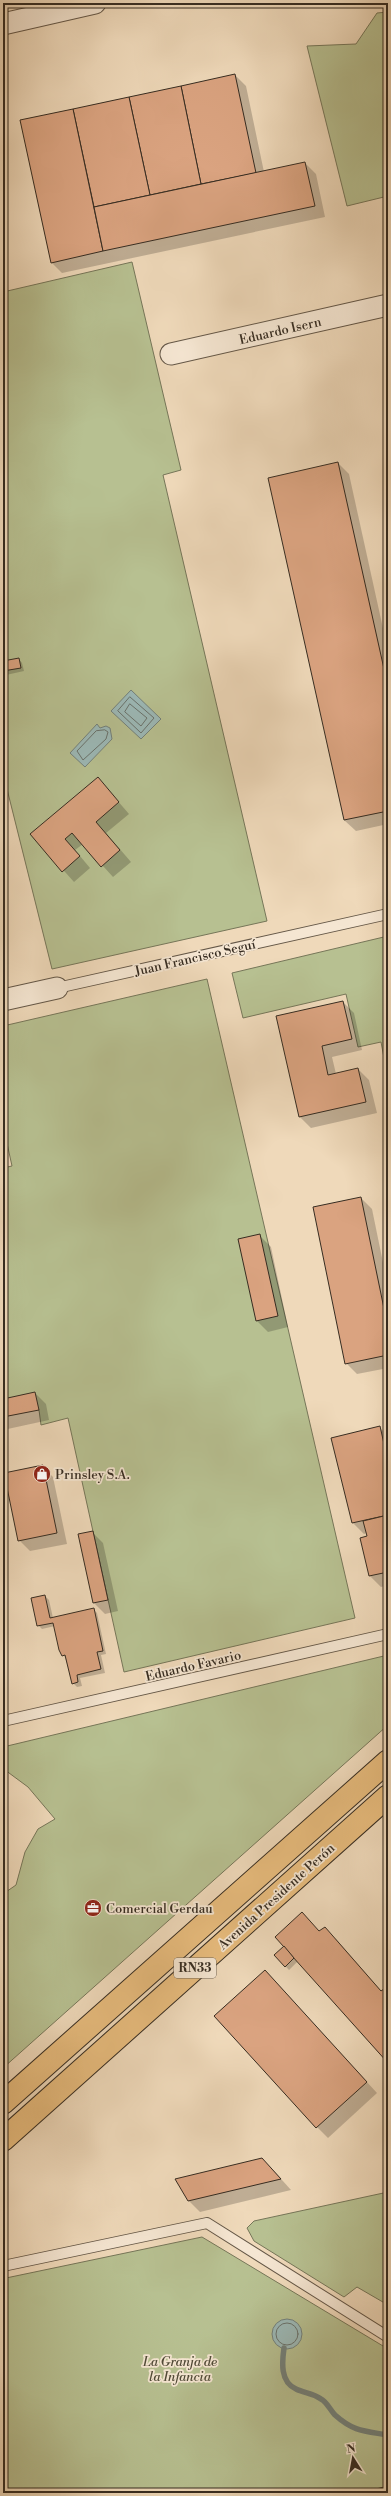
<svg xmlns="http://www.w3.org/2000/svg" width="391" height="2496" font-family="'Libre Bodoni',serif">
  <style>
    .green { fill: #b7c091; stroke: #767659 }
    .water { fill: #9cb9b7; stroke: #73817b }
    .shadow { fill: #0003 }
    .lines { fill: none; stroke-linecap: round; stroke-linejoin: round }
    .shore { stroke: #69726c; stroke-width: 1 }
    .stream { stroke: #73817b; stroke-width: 5.5 }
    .building { fill: #daa380; stroke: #362c21 }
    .service-casing { stroke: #645747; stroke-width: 12 }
    .minor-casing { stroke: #645747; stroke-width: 23 }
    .primary-casing { stroke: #362c21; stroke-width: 24 }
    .service { stroke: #f5e6d2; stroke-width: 10 }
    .minor { stroke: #f5e6d2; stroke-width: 21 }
    .primary { stroke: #e8bc7d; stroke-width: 22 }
    .labels { text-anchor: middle; stroke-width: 3.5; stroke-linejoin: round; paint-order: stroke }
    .shield { fill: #f5e6d2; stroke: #6f6456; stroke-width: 1 }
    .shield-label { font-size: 12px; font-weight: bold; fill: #362c21 }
    .street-label { font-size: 13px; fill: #362c21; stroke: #f5e6d2 }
    .poi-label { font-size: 13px; fill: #362c21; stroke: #f5e6d2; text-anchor: start }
    .park-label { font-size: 13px; font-style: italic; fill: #504a37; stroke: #f5e6d2 }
  </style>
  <rect width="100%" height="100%" fill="#efd9ba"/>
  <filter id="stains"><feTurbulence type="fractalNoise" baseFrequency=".005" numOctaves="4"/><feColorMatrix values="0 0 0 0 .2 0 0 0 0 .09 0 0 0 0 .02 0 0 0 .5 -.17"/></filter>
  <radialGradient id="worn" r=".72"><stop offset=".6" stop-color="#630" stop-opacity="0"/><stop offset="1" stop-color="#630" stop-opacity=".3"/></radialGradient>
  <!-- green -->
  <g class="green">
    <path d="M388 12V196L347 206 307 46 356 44 377 13Z"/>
    <path d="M132 262 181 470 163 475 267 921 52 969 3 773V292Z"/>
    <path d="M388 936V1079L381 1042 358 1047 346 994 243 1018 232 973Z"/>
    <path d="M207 979 355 1618 124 1672 68 1418 41 1425 39 1410 3 1399V1168L12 1166 3 1125V1026Z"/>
    <path d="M388 1655V1725L3 2068V1894L16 1885 25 1852 38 1829 55 1819 28 1787 5 1770 3 1747Z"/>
    <path d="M388 2192V2305L357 2287 344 2297 254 2241 247 2228 254 2221Z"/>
    <path d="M202 2237 388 2349V2493H3V2281L6 2278Z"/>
  </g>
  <!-- water -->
  <g class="water">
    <path d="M131 690 161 719 141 739 111 711Z"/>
    <path d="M97 724 100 728 106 726 110 728 112 739 85 767 70 753Z"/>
    <circle cx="287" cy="2334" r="15"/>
  </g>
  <!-- shadow -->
  <g class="shadow">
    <path d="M235 75 246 86 264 172 305 163 316 174 325 217 62 273 51 262 21 121Z"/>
    <path d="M338 463 349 474 388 651V824L356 831 344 820Z"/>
    <path d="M19 659 22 663 24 671 6 675 3 672V662Z"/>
    <path d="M98 778 129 814 106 833 131 862 113 877 83 844 75 850 90 868 74 882 31 834Z"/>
    <path d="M343 1002 354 1013 362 1050 332 1057 336 1074 358 1069 369 1080 377 1113 311 1128 300 1117 277 1017Z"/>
    <path d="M361 1198 372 1209 388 1287V1368L357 1374 346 1363Z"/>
    <path d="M260 1236 271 1247 288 1327 268 1332 257 1321Z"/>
    <path d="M35 1393 46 1404 49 1420 3 1430V1400Z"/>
    <path d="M379 1427 388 1436V1585L381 1587 370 1576 361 1539 368 1537 367 1533 364 1534 353 1523 333 1439Z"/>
    <path d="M42 1466 53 1477 67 1544 30 1551 19 1540Z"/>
    <path d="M92 1532 103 1543 118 1611 105 1614 94 1603 79 1535Z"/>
    <path d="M45 1596 49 1600 53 1618 93 1609 97 1613 106 1654 101 1655 105 1673 80 1678 82 1686 77 1687 73 1683 55 1626 42 1629 38 1625Z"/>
    <path d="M320 1932 336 1939 382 1992 388 1987V2061L298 1961 289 1970 275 1955Z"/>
    <path d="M265 1971 377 2093 328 2138 317 2127Z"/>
    <path d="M273 2170 291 2190 200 2212 189 2201Z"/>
  </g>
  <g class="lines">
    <!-- shore -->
    <g class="shore">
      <path d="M130 697 154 718 141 733 118 711Z"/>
      <path d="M130 704 147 718 141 726 125 712Z"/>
      <path d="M105 730 108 732 106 739 83 760 77 751 96 731Z"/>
      <circle cx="287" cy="2334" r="11"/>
    </g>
    <!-- stream -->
    <path class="stream" d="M284 2348C282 2362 280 2382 296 2389 304 2393 313 2393 321 2399 327 2402 330 2410 335 2415 354 2432 365 2431 388 2435"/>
  </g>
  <!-- building -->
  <g class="building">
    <path d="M235 74 256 173 201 184 181 86Z"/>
    <path d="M181 86 201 184 150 195 129 97Z"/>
    <path d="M129 97 150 195 94 207 73 109Z"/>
    <path d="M73 109 103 251 51 263 20 120Z"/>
    <path d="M305 162 315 206 103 251 94 207Z"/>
    <path d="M338 462 388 687V811L344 820 268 478Z"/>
    <path d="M19 658 21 668 3 671V661Z"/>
    <path d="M98 777 119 802 96 822 120 850 101 867 72 833 65 839 80 856 62 872 30 834Z"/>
    <path d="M343 1001 352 1039 322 1046 328 1075 358 1068 366 1102 299 1117 276 1016Z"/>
    <path d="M361 1197 388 1328V1355L345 1364 313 1207Z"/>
    <path d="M260 1234 278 1316 256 1321 238 1239Z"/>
    <path d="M35 1392 39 1410 3 1417V1399Z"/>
    <path d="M380 1426 388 1462V1515L352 1523 331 1438Z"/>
    <path d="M43 1465 57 1533 18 1541 4 1473Z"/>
    <path d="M388 1515V1572L369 1576 360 1538 367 1536 363 1521Z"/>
    <path d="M93 1531 108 1600 93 1603 78 1534Z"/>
    <path d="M45 1595 50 1618 94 1608 103 1651 97 1652 101 1669 77 1675 78 1682 72 1684 65 1655 62 1656 59 1650 53 1623 37 1626 31 1598Z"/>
    <path d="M302 1912 319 1931 325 1927 381 1991 388 1986V2063L275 1937Z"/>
    <path d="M284 1946 294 1958 285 1967 274 1955Z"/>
    <path d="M265 1970 367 2082 316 2128 214 2016Z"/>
    <path d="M262 2158 281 2179 188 2201 175 2179Z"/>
    <path d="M388 2486V2493H373L372 2490Z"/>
  </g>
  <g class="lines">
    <defs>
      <g id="service">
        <path d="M57 988 388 914"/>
        <path d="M3 1721 388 1634"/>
        <path d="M3 2266 207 2223 388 2337"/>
      </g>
      <g id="minor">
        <path d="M3 24 95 3"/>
        <path d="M171 354 388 305"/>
        <path d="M3 1000 57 988"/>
      </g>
      <g id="primary">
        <path d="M3 2103 388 1761"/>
        <path d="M3 2140 388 1796"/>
      </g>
    </defs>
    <!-- service casing -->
    <use href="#service" class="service-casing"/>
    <!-- minor casing -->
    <use href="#minor" class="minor-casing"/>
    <!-- primary casing -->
    <use href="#primary" class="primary-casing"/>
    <!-- service -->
    <use href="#service" class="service"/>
    <!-- minor -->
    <use href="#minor" class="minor"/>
    <!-- primary -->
    <use href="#primary" class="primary"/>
  </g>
  <!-- icons -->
  <defs>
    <symbol id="shop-disc" viewBox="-11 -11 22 22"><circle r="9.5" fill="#8f2418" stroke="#f5e6d2"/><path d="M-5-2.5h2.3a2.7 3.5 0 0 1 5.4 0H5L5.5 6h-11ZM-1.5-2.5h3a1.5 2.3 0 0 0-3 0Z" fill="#fff"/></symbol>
    <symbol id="office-disc" viewBox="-11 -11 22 22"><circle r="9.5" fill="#8f2418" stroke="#f5e6d2"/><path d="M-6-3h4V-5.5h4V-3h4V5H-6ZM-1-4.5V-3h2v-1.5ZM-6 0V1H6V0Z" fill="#fff"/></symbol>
  </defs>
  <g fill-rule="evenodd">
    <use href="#shop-disc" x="32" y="1464" width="20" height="20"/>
    <use href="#office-disc" x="83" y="1898" width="20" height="20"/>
  </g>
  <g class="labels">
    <!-- shield labels -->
    <rect class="shield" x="174" y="1958" width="42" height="20" rx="3"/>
    <g class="shield-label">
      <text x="195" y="1972">RN33</text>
    </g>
    <!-- street labels -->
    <g class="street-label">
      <text transform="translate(280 330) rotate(-13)" y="5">Eduardo Isern</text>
      <text transform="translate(195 957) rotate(-13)" y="5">Juan Francisco Seguí</text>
      <text transform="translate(193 1665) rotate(-13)" y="5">Eduardo Favario</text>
      <text transform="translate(276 1896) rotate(-42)" y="5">Avenida Presidente Perón</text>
    </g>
    <!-- poi labels -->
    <g class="poi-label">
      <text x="55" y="1479">Prinsley S.A.</text>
      <text x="106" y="1913">Comercial Gerdau</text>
    </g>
    <!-- park labels -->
    <g class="park-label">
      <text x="180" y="2366">La Granja de<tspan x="180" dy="15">la Infancia</tspan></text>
    </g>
  </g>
  <!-- margin -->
  <rect width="391" height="2496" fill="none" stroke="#efd9ba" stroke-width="16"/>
  <rect x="4" y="4" width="383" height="2488" fill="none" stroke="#362c21" stroke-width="2"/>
  <rect x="8" y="8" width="375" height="2480" fill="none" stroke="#362c21"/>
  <!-- north arrow -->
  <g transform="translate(353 2458) rotate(349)" stroke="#f5e6d2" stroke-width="3" paint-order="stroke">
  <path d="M0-3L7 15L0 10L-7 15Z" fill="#362c21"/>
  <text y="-6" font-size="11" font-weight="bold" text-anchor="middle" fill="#362c21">N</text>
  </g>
  <rect width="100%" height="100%" filter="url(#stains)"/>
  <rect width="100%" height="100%" fill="url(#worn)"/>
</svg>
